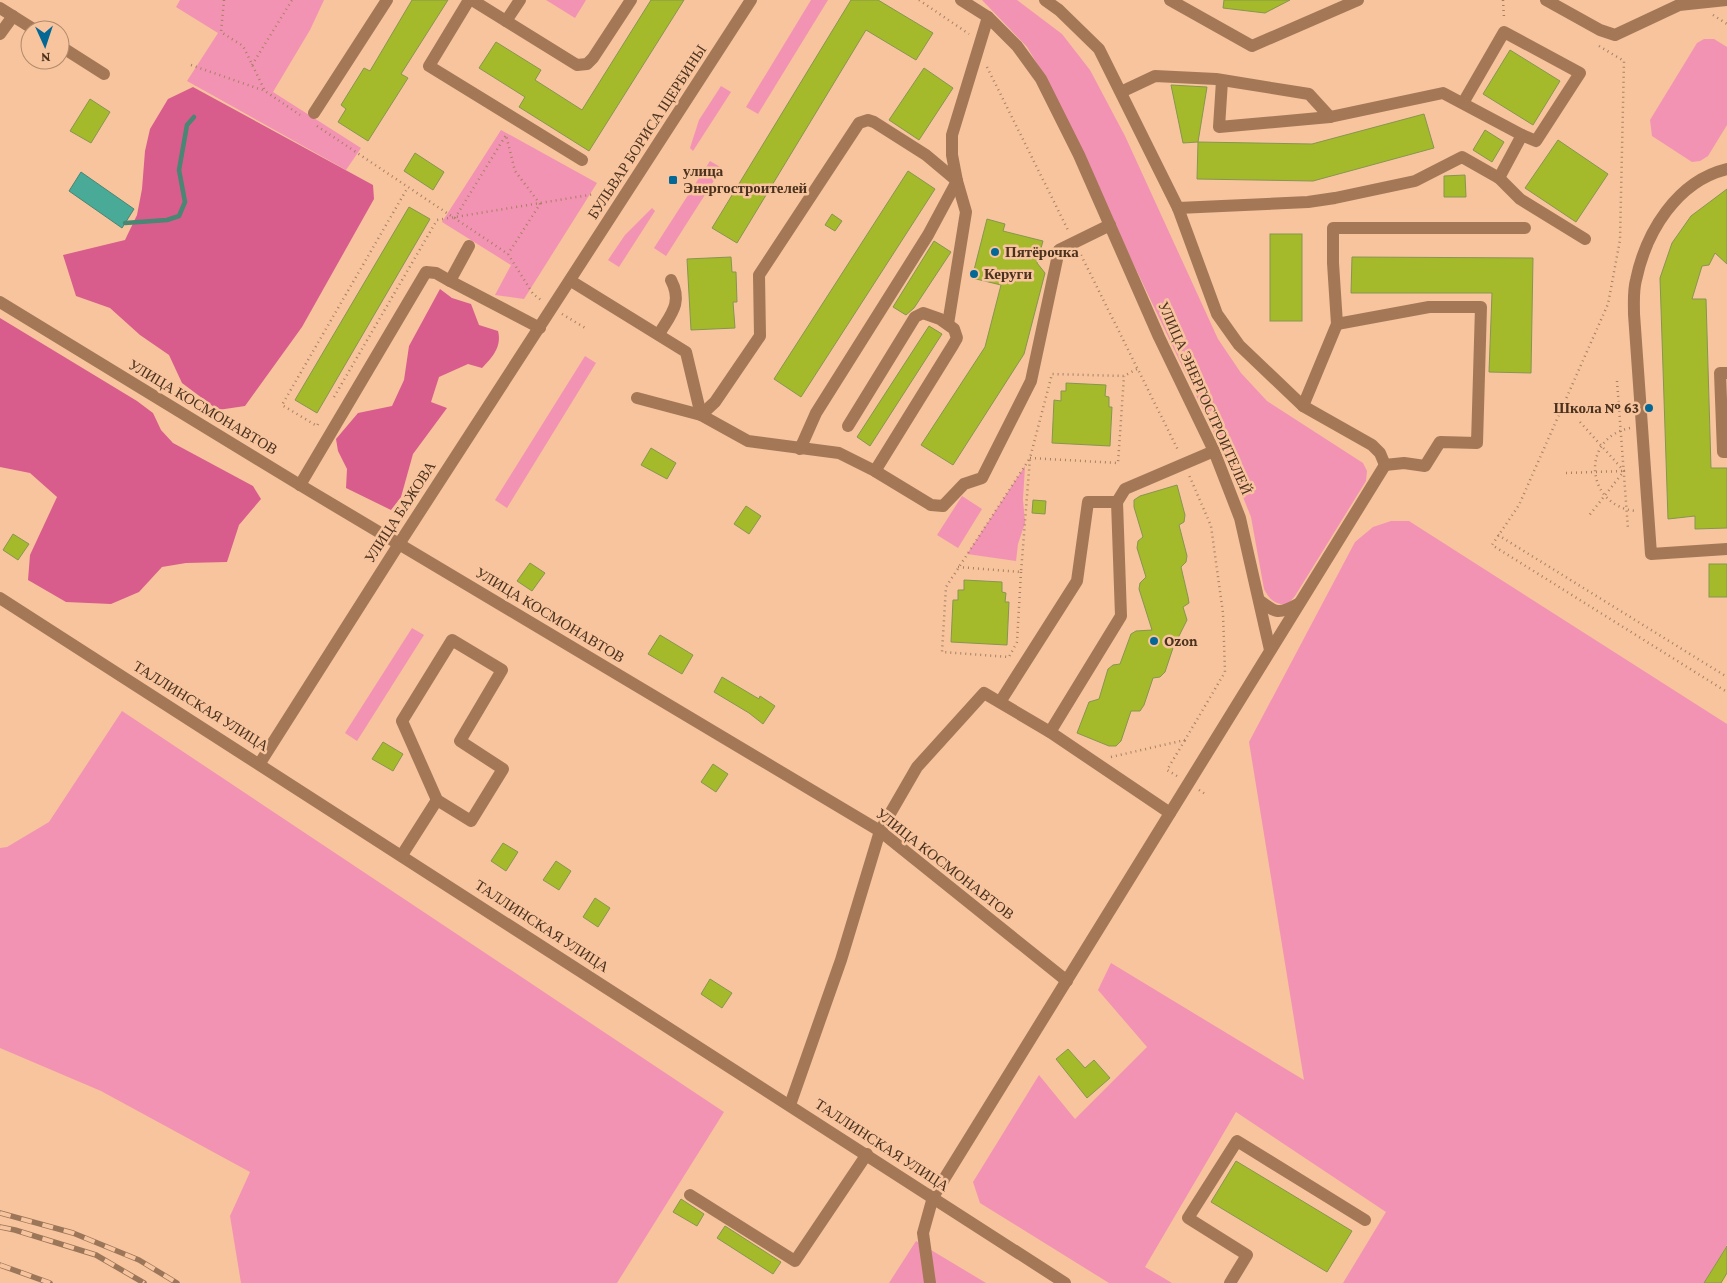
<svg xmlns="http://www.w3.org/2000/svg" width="1727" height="1283" font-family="'Crimson Pro',serif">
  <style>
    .green { fill: #f293b3 }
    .forest { fill: #d85d8d }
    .water { fill: #48aa97; stroke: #498673 }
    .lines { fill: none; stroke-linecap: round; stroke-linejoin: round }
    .stream { stroke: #498673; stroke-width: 4.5 }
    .building { fill: #a4ba2b; stroke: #88954f }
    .path { stroke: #a78062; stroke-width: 2.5; stroke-dasharray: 1 4; stroke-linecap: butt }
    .minor { stroke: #a47856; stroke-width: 12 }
    .rail-casing { stroke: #9b7659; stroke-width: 5.5 }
    .rail { stroke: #f7c49e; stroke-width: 4; stroke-dasharray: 11; stroke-linecap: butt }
    .poi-dot { fill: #046896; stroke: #f7c49e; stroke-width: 2 }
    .labels { text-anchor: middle; stroke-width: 5; stroke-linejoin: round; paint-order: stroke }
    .street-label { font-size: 15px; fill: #4b321e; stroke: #f7c49e }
    .poi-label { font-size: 15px; font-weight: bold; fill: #4b321e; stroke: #f7c49e; text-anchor: start }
  </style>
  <rect width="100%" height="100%" fill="#f7c49e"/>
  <!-- green -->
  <g class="green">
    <path d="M180 0H324L310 30 273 92 361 148 346 170 187 81 218 33 176 7Z"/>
    <path d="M546 0H586L575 18Z"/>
    <path d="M811 0H828L758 114 746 107Z"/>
    <path d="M982 0H1017L1062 34 1090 70 1125 136 1218 339 1241 373 1267 401 1363 463 1367 471 1366 481 1295 596 1287 605C1274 604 1270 600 1264 589L1251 517 1235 477 1041 70 1027 47Z"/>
    <path d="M1704 39H1714L1727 47V125L1708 156 1700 161 1692 162 1652 136 1650 120 1697 43Z"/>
    <path d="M721 86 731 92 693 151 690 148 699 120Z"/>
    <path d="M501 130 597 183 524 299 495 295 511 265 442 222Z"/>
    <path d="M710 161 722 168 666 256 654 248Z"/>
    <path d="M652 208 655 211 619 267 608 260 625 235Z"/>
    <path d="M585 356 596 363 507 508 495 500Z"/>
    <path d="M1025 466 1023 499 1025 523 1018 544 1016 561 967 554Z"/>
    <path d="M962 496 982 509 958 548 937 535Z"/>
    <path d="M1391 521H1409L1727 724V1245L1704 1283H1343L1386 1212 1236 1112 1145 1267 1172 1283H1109L980 1203 973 1182 1039 1075 1075 1119 1147 1047 1098 990 1111 963 1304 1080 1249 742 1355 542 1373 527Z"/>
    <path d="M412 628 424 635 357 741 345 733Z"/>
    <path d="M122 711 724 1112 617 1283H241L230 1216 250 1172 101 1091 0 1048V848L7 847 49 822Z"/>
    <path d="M916 1241 986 1283H889Z"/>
  </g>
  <!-- forest -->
  <g class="forest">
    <path d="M193 87 373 185 374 199 302 327 245 406 218 410 182 383 169 355 140 335 110 308 76 296 63 255 125 240 137 215 142 189 145 151 150 129 168 99Z"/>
    <path d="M440 289 452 298 471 304 479 325 498 331C502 346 493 357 482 368L468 364 439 377 431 402 447 408 413 454 401 497 391 510 346 488 347 469 338 451 336 439 358 413 392 406 404 380 409 346Z"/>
    <path d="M0 318 137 401 153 413 161 430 173 443 253 486 261 499 239 525 227 562 186 563 162 567 139 592 111 604 66 602 28 580 30 555 57 497 30 473 0 467Z"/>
  </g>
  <!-- water -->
  <path class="water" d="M81 172 134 209 122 228 69 191Z"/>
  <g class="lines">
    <!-- stream -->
    <path class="stream" d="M125 223 167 220 179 216 185 202 179 170 187 125 194 117"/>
  </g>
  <!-- building -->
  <g class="building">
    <path d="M412 0H448L401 74 408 78 368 141 338 122 346 109 341 105 364 68 370 71Z"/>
    <path d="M651 0H684L589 151 519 107 525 97 479 68 496 42 541 70 535 80 582 110Z"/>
    <path d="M851 0H878L933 33 916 60 866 30 737 243 712 228Z"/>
    <path d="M1224 0H1290L1265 13 1223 8Z"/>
    <path d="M1510 50 1560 81 1533 125 1483 94Z"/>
    <path d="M924 68 953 88 919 140 889 120Z"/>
    <path d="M1171 85 1207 87 1198 142 1183 143Z"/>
    <path d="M90 99 110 112 91 143 70 131Z"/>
    <path d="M1424 114 1434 148 1313 181 1197 179 1198 142 1312 144Z"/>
    <path d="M1485 130 1504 142 1492 162 1473 150Z"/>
    <path d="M1558 140 1608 174 1576 222 1525 188Z"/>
    <path d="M415 153 444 172 433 190 404 171Z"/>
    <path d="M908 171 935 189 801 397 774 379Z"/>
    <path d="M1465 175 1466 197H1444V176Z"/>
    <path d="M1727 189V264L1715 253 1709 265 1702 266 1692 299H1706L1711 468H1727V528L1695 529V516L1668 519 1660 278 1672 243 1691 216Z"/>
    <path d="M409 207 430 219 317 413 295 400Z"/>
    <path d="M832 214 842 221 835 231 825 225Z"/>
    <path d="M987 219 1005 224 1003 231 1043 241 1037 263 1045 273 1024 354 953 465 921 445 985 347 1001 285 972 278Z"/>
    <rect x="1270" y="234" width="32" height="87"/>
    <path d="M934 241 951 252 914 308 906 315 893 307Z"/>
    <path d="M731 257 732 272H736L737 302H733L735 328 691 330 687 259Z"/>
    <path d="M1352 257 1533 258 1531 373 1489 372 1492 293H1351Z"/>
    <path d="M929 326 942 334 870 446 857 437Z"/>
    <path d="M1066 383 1106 385 1105 396 1109 397V407H1112L1110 446 1052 443 1054 400 1061 401V391H1066Z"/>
    <path d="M651 448 676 463 667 479 641 465Z"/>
    <path d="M1177 485 1185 515 1184 522 1179 525 1187 556 1186 562 1181 567 1188 597 1189 603 1183 607 1187 620 1173 648 1165 672 1160 677 1153 678 1144 705 1140 711H1131L1121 741 1116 746H1109L1077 733 1089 702 1099 699 1108 669 1113 665 1120 664 1131 634 1136 631 1152 630 1139 589 1140 583 1146 577 1137 548 1138 541 1143 537 1134 507V500L1140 496Z"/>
    <path d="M1033 500 1046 501 1045 514 1032 513Z"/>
    <path d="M746 506 761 516 749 534 734 524Z"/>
    <path d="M13 534 29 544 18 560 3 550Z"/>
    <path d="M530 563 545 573 532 591 517 581Z"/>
    <rect x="1709" y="564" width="18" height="33"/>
    <path d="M964 580 1002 582V592L1006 593 1005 602H1009L1007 645 951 642 953 600H958V590H964Z"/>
    <path d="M660 635 693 655 682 674 648 654Z"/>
    <path d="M722 677 759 699 760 696 775 706 763 724 749 713 714 692Z"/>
    <path d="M383 742 403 754 393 771 372 759Z"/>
    <path d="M713 764 728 774 716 792 701 782Z"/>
    <path d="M503 843 518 852 506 871 491 861Z"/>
    <path d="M556 861 571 871 559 890 543 880Z"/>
    <path d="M595 898 610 908 598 927 583 917Z"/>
    <path d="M710 979 732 993 722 1008 701 994Z"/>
    <path d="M1068 1049 1085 1068 1094 1060 1110 1078 1087 1098 1056 1059Z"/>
    <path d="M1236 1161 1352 1231 1327 1272 1211 1202Z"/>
    <path d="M681 1199 704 1214 697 1226 673 1212Z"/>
    <path d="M725 1226 781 1262 773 1274 717 1238Z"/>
    <path d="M1727 1246V1273L1721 1283H1704Z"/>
  </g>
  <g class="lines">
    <!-- path -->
    <g class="path">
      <path d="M224 0 221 32 243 46 265 91 300 115"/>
      <path d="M919 0 969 34"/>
      <path d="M1503 0 1504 18"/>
      <path d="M1713 15 1727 24"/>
      <path d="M1599 46 1624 61 1620 240 1608 304 1519 505 1492 545 1727 692"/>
      <path d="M191 65 265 91"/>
      <path d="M252 65 292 0"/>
      <path d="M987 67 1068 230"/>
      <path d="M317 126 508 254 533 294 541 300"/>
      <path d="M455 218 506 135 515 171 540 204 508 254"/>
      <path d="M1081 255 1179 452"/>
      <path d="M562 314 587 329"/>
      <path d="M1617 381 1628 529"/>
      <path d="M334 397 437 220 595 194"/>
      <path d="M1580 422 1624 471 1588 517"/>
      <path d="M318 424 317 426 282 405 408 187"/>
      <path d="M1630 428C1580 438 1585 506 1636 511"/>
      <path d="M1030 458 1118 463 1124 376"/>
      <path d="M1566 473 1624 471"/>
      <path d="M1498 535 1727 677"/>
      <path d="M958 567 1021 572 1030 458 1052 374 1124 376 1137 369"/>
      <path d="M1021 572 1017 642 1009 657 942 652 946 587 1030 458"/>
      <path d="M1111 757 1185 740 1225 672 1223 613 1211 526 1189 475"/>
      <path d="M1177 776 1167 770 1185 740"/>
      <path d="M1199 790 1205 794"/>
    </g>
    <!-- minor -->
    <g class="minor">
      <path d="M469 0 429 66 582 160"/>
      <path d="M472 0 577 65 587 64 593 58 631 0"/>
      <path d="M961 0 988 17 1017 46 1041 79 1079 155 1159 337 1214 451 1240 518 1270 650"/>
      <path d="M1045 0 1059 10 1099 49 1178 208 1217 314 1239 345 1303 406 1372 445 1380 453 1385 465"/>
      <path d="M1170 0 1252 46 1358 0"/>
      <path d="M1546 0 1600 30 1615 35 1679 5 1727 0"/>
      <path d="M0 8 35 30"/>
      <path d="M506 21 520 0"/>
      <path d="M0 34 13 16"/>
      <path d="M60 46 104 74"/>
      <path d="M1121 92 1155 76 1216 79 1309 94 1330 117"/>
      <path d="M1463 103 1504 32 1580 73 1536 141 1522 135"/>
      <path d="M314 113 387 0"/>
      <path d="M1727 169C1677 181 1646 232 1636 280 1633 291 1634 303 1634 314L1651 554 1727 549"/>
      <path d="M1499 178 1520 199 1585 239"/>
      <path d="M1178 208 1308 202 1335 198 1415 181 1462 157 1499 178 1522 135 1443 93 1330 117 1219 127 1222 81"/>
      <path d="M450 281 540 328"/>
      <path d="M571 281 686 352 701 415 748 441 839 453 875 471 931 505 943 506 964 484 982 478 1031 381 1059 250 1110 225"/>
      <path d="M0 302 300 485 880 831 1067 981"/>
      <path d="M948 324 966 212 957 181"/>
      <path d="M1337 324 1429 307H1481L1477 443 1440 442 1425 466 1404 463 1385 465"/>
      <path d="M659 334C671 314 683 303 671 280"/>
      <path d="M1727 373H1720L1723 452H1727"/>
      <path d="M637 398 701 415 715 402 760 336 759 275 859 123 868 120 874 122 926 155 957 181 952 155V135L988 17"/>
      <path d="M1303 406 1337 324 1333 263V228H1525"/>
      <path d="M848 426 915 317 923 313 940 319 954 329 957 338 953 345 875 471"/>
      <path d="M800 449 816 413 928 235 957 181"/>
      <path d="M300 485 426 272 436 273 450 281 469 246"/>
      <path d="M0 598 1065 1283"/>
      <path d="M1259 600C1276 613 1278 615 1298 604"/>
      <path d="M452 640 502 670 460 741 503 769 471 821 437 800 402 721Z"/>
      <path d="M1000 702 1077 581 1088 502H1117"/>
      <path d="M1050 732 1121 616 1117 502 1125 489 1214 451"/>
      <path d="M260 763 399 544 751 0"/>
      <path d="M402 855 437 800"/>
      <path d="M790 1105 841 960 880 831 917 767 984 693 1050 732 1170 813"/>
      <path d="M690 1195 795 1261 867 1154"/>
      <path d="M930 1283 923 1233 933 1197 1385 465"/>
      <path d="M1230 1283 1247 1255 1188 1218 1237 1141 1365 1220"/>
    </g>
    <defs>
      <g id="rail">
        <path d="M0 1213 73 1233 139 1260 177 1283"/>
        <path d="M0 1227 15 1230 96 1255 144 1283"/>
        <path d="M0 1265 50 1283"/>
      </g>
    </defs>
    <!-- rail casing -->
    <use href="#rail" class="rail-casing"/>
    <!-- rail -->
    <use href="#rail" class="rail"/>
  </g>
  <!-- markers -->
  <g class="poi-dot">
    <rect x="668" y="175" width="10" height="10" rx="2.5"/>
    <circle cx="995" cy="252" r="5"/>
    <circle cx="974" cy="274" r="5"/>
    <circle cx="1649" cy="408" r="5"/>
    <circle cx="1154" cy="641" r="5"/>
  </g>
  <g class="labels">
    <!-- street labels -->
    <g class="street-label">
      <text transform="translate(647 132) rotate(-57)" y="5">БУЛЬВАР БОРИСА ЩЕРБИНЫ</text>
      <text transform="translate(1205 398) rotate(66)" y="5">УЛИЦА ЭНЕРГОСТРОИТЕЛЕЙ</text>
      <text transform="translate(203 407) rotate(31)" y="5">УЛИЦА КОСМОНАВТОВ</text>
      <text transform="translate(400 512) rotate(-57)" y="5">УЛИЦА БАЖОВА</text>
      <text transform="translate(550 615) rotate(31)" y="5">УЛИЦА КОСМОНАВТОВ</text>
      <text transform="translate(201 706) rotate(32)" y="5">ТАЛЛИНСКАЯ УЛИЦА</text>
      <text transform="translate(945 864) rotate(38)" y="5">УЛИЦА КОСМОНАВТОВ</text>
      <text transform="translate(542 926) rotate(33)" y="5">ТАЛЛИНСКАЯ УЛИЦА</text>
      <text transform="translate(882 1145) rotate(33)" y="5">ТАЛЛИНСКАЯ УЛИЦА</text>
    </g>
    <!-- poi labels -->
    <g class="poi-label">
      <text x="683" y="176">улица<tspan x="683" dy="17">Энергостроителей</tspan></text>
      <text x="1005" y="257">Пятёрочка</text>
      <text x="984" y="279">Керуги</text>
      <text x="1639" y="413" text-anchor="end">Школа № 63</text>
      <text x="1164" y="646">Ozon</text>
    </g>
  </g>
  <!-- north arrow -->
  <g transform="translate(45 45) rotate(177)"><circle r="24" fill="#f7c49e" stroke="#b28a6b"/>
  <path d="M0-4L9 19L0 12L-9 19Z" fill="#046896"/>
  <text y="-8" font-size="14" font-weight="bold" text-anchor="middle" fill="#4b321e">N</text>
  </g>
</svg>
